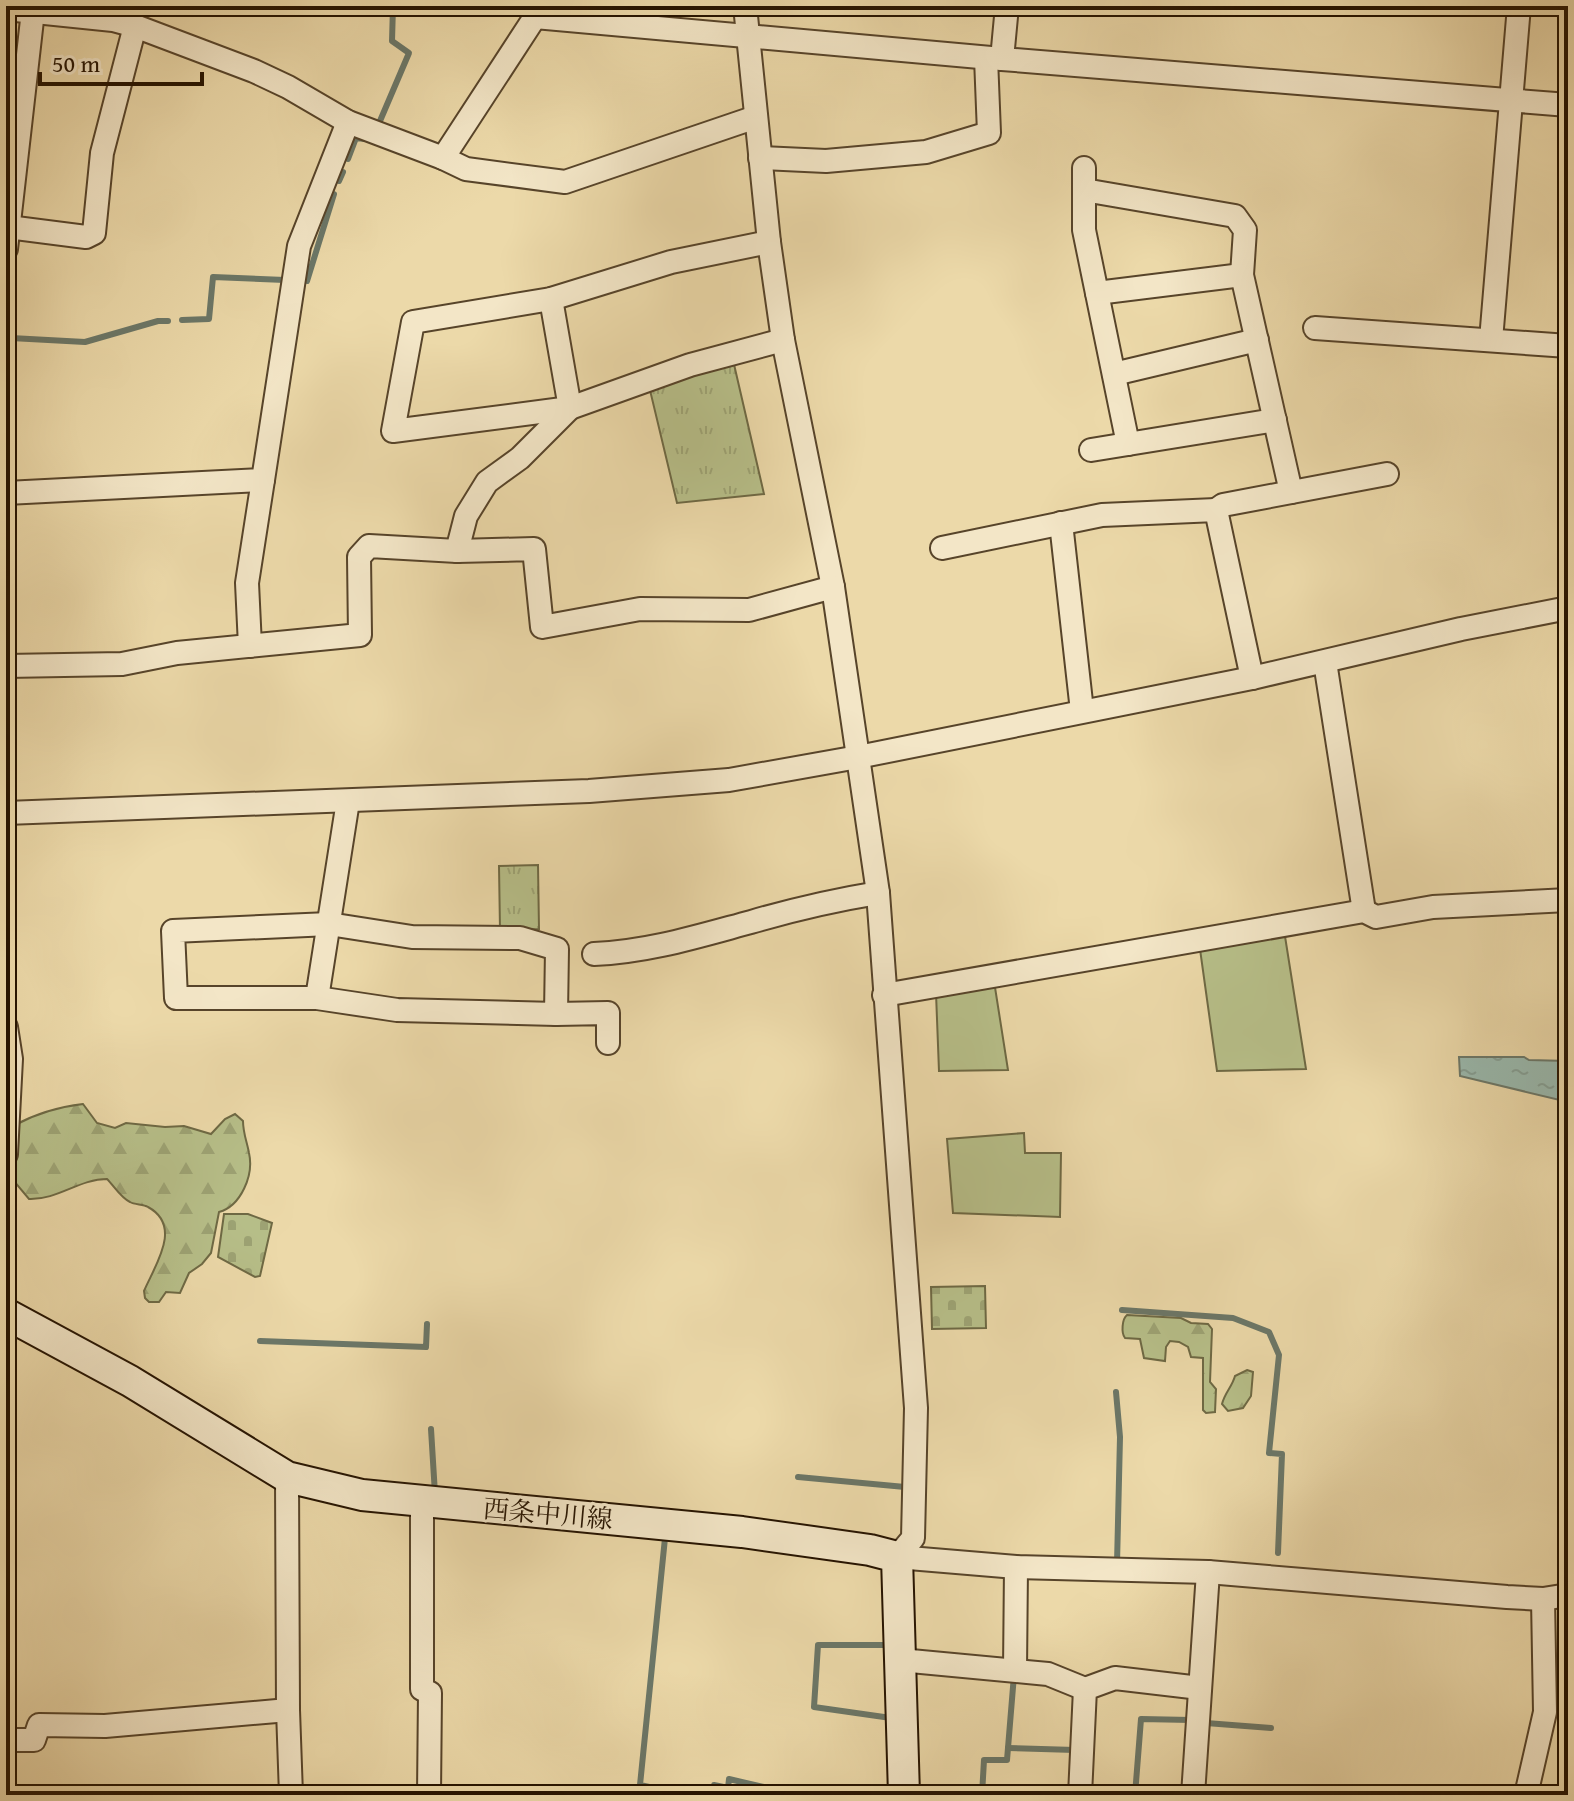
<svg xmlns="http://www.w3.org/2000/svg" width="1574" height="1801" font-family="'Gentium Book Plus','Noto Serif JP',serif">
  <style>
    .green { fill: #b7bf89; stroke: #6e6944; stroke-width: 2 }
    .forest { fill: url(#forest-firs); stroke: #6e6944; stroke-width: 2 }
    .cemetery { fill: url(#cemetery-stones); stroke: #6e6944; stroke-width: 2 }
    .park { fill: url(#park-tufts); stroke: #6e6944; stroke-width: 2 }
    .water { fill: url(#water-ripples); stroke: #6b7768; stroke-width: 2 }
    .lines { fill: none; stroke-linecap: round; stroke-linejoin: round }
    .stream { stroke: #6b7768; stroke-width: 6 }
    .minor-casing { stroke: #57442a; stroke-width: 26 }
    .secondary-casing { stroke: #251300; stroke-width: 34 }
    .minor { stroke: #f3e6c7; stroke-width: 22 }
    .secondary { stroke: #f3e6c7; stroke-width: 30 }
    .labels { text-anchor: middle; stroke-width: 6; stroke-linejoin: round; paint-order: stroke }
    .street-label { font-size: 26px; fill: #251300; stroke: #f3e6c7 }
  </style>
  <defs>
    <pattern id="forest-firs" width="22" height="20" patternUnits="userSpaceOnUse" patternTransform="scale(2)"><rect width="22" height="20" fill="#b7bf89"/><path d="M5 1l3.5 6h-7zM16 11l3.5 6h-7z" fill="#9da374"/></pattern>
    <pattern id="cemetery-stones" width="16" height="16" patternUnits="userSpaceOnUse" patternTransform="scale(2)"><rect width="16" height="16" fill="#b7bf89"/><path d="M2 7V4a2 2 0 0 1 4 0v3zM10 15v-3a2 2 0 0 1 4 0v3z" fill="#9da374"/></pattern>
    <pattern id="park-tufts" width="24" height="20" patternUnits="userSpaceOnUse" patternTransform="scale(2)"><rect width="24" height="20" fill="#b7bf89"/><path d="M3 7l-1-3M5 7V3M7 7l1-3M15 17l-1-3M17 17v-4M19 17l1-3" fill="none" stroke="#9da374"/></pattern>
    <pattern id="water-ripples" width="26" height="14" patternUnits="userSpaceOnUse" patternTransform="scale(2)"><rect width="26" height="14" fill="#99b9ae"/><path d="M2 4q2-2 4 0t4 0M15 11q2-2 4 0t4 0" fill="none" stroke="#849e94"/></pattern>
  </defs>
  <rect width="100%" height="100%" fill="#ecd9a9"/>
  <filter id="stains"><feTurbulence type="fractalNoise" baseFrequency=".0025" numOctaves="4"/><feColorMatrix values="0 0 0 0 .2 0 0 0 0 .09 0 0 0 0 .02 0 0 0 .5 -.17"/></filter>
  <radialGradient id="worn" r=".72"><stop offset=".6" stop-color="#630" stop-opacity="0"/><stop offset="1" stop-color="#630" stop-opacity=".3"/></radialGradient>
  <!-- green -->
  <g class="green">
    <path d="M1284 930 1306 1069 1217 1071 1199 942Z"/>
    <path d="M994 981 1008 1070 939 1071 936 993Z"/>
    <path d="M1024 1133 1025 1153H1061L1060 1217 953 1213 947 1139Z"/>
  </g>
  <!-- forest -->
  <g class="forest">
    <path d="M83 1104 97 1123 115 1128 126 1123 165 1127 184 1126 211 1134 225 1119 235 1114 243 1121C243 1133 247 1142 249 1153 254 1175 241 1206 219 1212L211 1253 202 1264 189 1273 180 1293 166 1292 159 1302H149L145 1298 144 1291C155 1265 183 1226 148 1207 143 1204 135 1205 130 1202 121 1198 114 1186 107 1179 79 1179 58 1200 29 1199L13 1180 15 1125C37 1113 58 1107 83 1104Z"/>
    <path d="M1127 1315 1181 1318 1191 1323 1208 1324 1212 1329 1210 1382 1216 1389 1215 1412 1206 1413 1203 1410V1358L1191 1357 1188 1347 1179 1342 1170 1341 1166 1347 1165 1361 1144 1358 1140 1339 1125 1338C1121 1333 1122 1319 1127 1315Z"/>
    <path d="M1247 1370 1253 1372 1251 1396 1243 1408 1228 1411 1222 1404C1225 1392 1232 1387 1235 1376Z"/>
  </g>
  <!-- cemetery -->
  <g class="cemetery">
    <path d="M224 1214H248L272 1223 260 1276 255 1277 218 1257Z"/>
    <path d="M985 1286 986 1328 932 1329 931 1287Z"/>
  </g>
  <!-- park -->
  <g class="park">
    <path d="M733 360 764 494 677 503 649 386Z"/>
    <path d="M538 865 539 929 500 930 499 866Z"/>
  </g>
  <!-- water -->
  <path class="water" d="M1459 1057H1524L1529 1060 1568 1061V1102L1460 1076Z"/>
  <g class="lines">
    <!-- stream -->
    <g class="stream">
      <path d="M377 128 409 53 392 41 393 6"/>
      <path d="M348 159 356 138 365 139"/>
      <path d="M339 181 343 172"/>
      <path d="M307 281 334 194"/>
      <path d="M182 320 209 319 213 277 285 280"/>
      <path d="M6 376 11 338 85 342 158 321H168"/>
      <path d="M1122 1310 1233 1318 1269 1332 1279 1355 1269 1453 1282 1454 1278 1553"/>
      <path d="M260 1341 426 1347 427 1324"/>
      <path d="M1116 1392 1120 1437 1117 1564"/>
      <path d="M431 1429 435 1494"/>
      <path d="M798 1477 905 1487"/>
      <path d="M665 1538 640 1785 686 1795"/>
      <path d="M890 1645H818L814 1707 891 1718"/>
      <path d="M1206 1723 1271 1728"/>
      <path d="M1008 1748 1075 1750"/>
      <path d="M712 1795 714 1785 728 1788 729 1779 789 1793"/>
      <path d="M982 1795 984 1760H1007L1014 1675"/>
      <path d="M1135 1795 1141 1719 1191 1720"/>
    </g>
    <defs>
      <g id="minor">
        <path d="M745 6 769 242 783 340 833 587 878 893 916 1408 913 1538 897 1557"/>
        <path d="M6 9 113 20 135 26 254 71 288 87 348 122 443 158 535 17 537 6"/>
        <path d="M535 17 1002 59 1568 105"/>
        <path d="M1002 59 1007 6"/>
        <path d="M443 158 466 169 565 182 756 117"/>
        <path d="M760 158 826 161 926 152 989 133 986 58"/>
        <path d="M1084 168V230L1128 444"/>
        <path d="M1084 190 1235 216 1245 230 1242 275 1291 492"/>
        <path d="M8 227 86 237 94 233 102 153 135 26"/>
        <path d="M769 242 671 262 551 299 413 322 393 431 570 408 690 365 783 340"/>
        <path d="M6 249 33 11"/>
        <path d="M1097 293 1242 275"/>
        <path d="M1315 328 1568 346"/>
        <path d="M1491 340 1519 6"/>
        <path d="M1114 374 1257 340"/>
        <path d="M1091 450 1275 420"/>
        <path d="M6 493 263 480 299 246 348 122"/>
        <path d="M1216 510 1223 505 1387 474"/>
        <path d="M1061 523 1082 711"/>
        <path d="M942 548 1102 515 1216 510 1252 678"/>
        <path d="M457 551 466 516 487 482 520 458 570 408 551 299"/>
        <path d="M250 646 247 583 263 480"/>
        <path d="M1325 662 1364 911"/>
        <path d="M6 666 122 664 177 653 360 635 359 557 369 546 457 551 534 549 542 627 640 609 749 610 833 587"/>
        <path d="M6 813 589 791 729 780 858 757 1252 678 1461 629 1568 608"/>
        <path d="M329 924 412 937 520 938 557 949 556 1014 397 1010 317 998H176L173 931Z"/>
        <path d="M594 954C648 952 699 936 751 922 792 910 835 900 878 893"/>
        <path d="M884 995 1364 911 1376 917 1433 907 1568 900"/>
        <path d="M317 998 348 801"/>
        <path d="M556 1014 608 1013V1043"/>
        <path d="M6 1027 11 1059 6 1154"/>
        <path d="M287 1477 288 1710 291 1795"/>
        <path d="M422 1502V1689L430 1693 429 1795"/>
        <path d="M897 1557 1016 1567 1208 1572 1507 1597 1543 1599 1568 1595"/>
        <path d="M900 1660 1048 1674 1085 1689"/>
        <path d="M1015 1670 1016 1567"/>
        <path d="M6 1740H34L39 1725 105 1726 288 1710"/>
        <path d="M1080 1795 1085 1689 1115 1678 1200 1688"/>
        <path d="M1193 1795 1208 1572"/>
        <path d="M1526 1795 1545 1712 1543 1599"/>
      </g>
      <path id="secondary" d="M6 1314 130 1381 287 1477 362 1495 742 1532 870 1550 897 1557 904 1795"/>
    </defs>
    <!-- minor casing -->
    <use href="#minor" class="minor-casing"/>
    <!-- secondary casing -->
    <use href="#secondary" class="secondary-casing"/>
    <!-- minor -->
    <use href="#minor" class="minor"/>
    <!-- secondary -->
    <use href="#secondary" class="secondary"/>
  </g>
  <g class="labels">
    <!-- street labels -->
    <g class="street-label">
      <text transform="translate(548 1514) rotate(5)" y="9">西条中川線</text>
    </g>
  </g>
  <!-- margin -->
  <rect width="1574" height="1801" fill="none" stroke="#ecd9a9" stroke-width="32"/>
  <rect x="8" y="8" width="1558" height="1785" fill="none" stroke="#251300" stroke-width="4"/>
  <rect x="16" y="16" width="1542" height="1769" fill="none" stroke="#251300" stroke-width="2"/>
  <!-- scale -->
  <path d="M40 72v12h162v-12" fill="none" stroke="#251300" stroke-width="4"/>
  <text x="52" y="72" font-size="24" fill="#251300" stroke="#f3e6c7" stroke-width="6" paint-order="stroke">50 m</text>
  <rect width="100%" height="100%" filter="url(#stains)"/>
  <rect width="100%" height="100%" fill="url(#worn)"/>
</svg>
